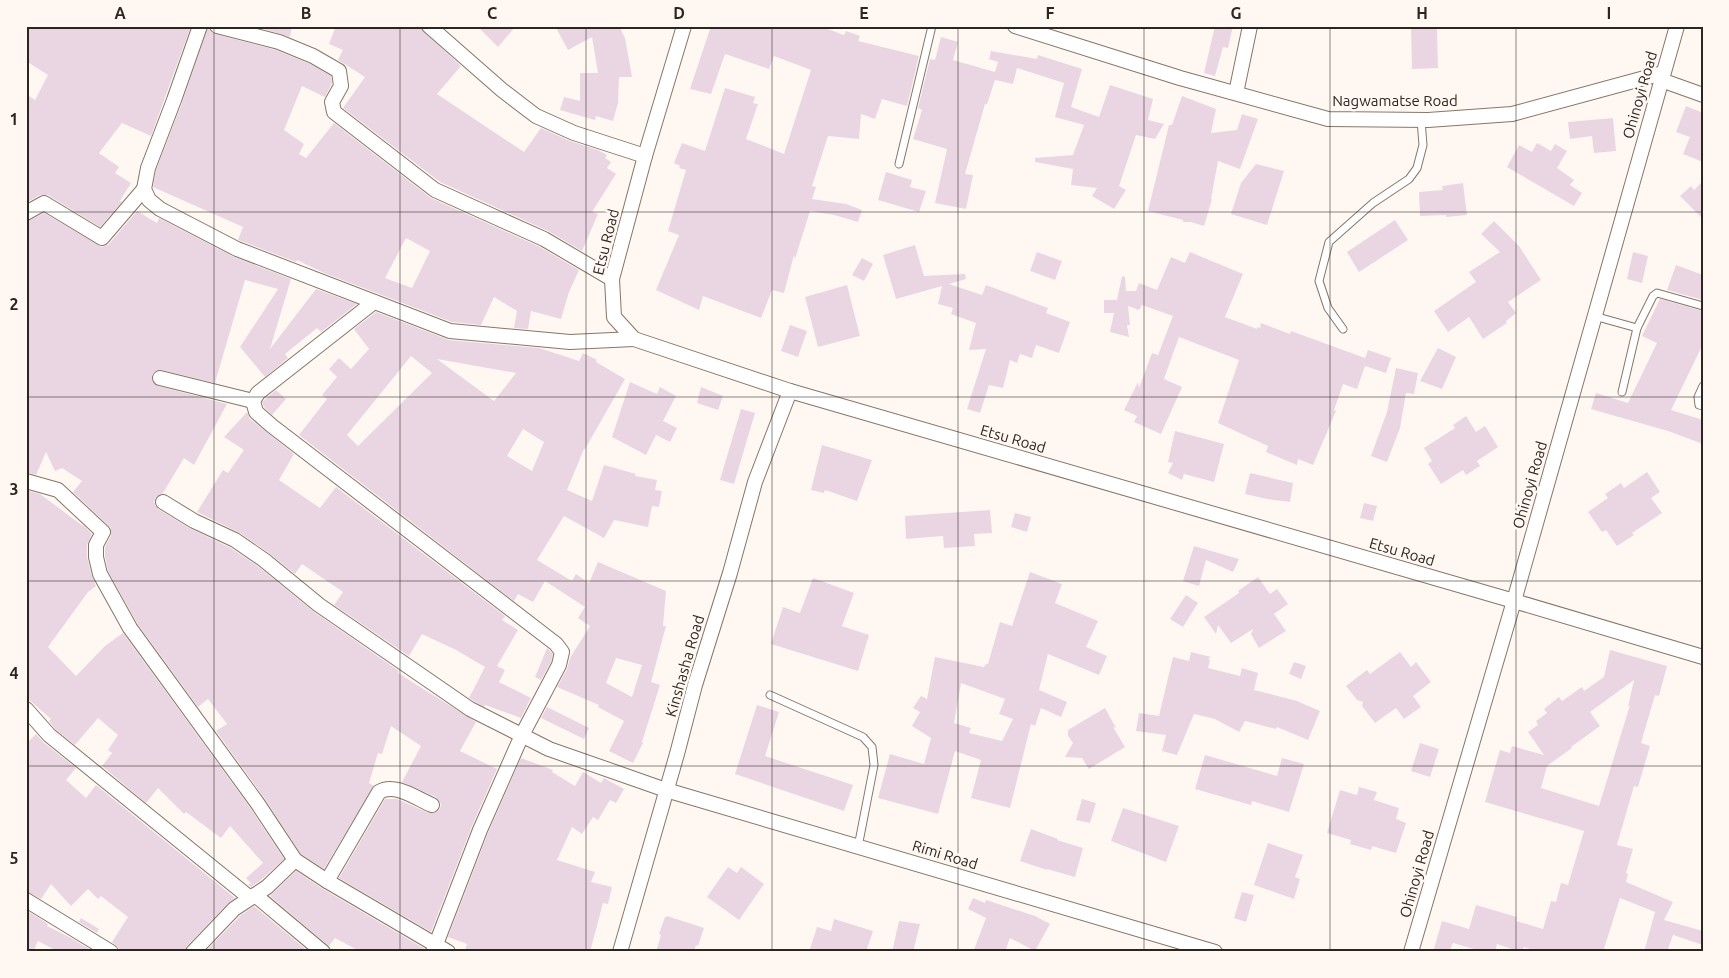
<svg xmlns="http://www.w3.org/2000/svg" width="1729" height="978" font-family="Ubuntu,sans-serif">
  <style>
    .building { fill: #ead6e2; fill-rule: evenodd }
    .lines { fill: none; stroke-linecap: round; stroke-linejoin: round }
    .lane-casing { stroke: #867668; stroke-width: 9 }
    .street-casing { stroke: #867668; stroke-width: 16 }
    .lane { stroke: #fff; stroke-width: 7 }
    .street { stroke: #fff; stroke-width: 14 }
    .grid { fill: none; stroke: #2c2620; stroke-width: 1; stroke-opacity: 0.55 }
    .labels { text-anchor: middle; stroke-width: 5; stroke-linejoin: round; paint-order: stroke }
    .street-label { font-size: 15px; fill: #2c2620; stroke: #fff8f2 }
    .neatline { fill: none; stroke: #2c2620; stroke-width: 2 }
    .grid-label { font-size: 16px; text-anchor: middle; font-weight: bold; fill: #2c2620 }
  </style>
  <rect width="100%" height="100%" fill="#fff8f2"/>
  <!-- building -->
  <g class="building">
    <path d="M26 26H191L151 136 122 123 99 153 119 167 115 173 131 183 120 201 122 202 100 227 48 195H40L26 203V94L35 100 48 75 26 61Z"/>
    <path d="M253 26H292L290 37 281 34Z"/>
    <path d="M336 26H418L461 66 437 94 524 152 541 128 570 141 598 150 607 155 605 158 611 162 607 168 616 174 592 212 598 214 582 251 548 231 440 182 343 108 365 77 338 60 343 50 329 44Z"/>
    <path d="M477 26H516L498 47Z"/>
    <path d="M555 26H619L625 38 632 77H619L618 103 613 121 596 116 595 120 560 110 564 97 580 101V73H598L592 37 568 50Z"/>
    <path d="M711 26H819L844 35 846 31 860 36 858 41 919 56 907 106 882 99 875 119 861 114 859 139 828 136 812 186 816 187 812 199 846 204 862 210 858 222 834 215 810 211 795 259 794 255 784 293 772 290 761 318 703 296 699 310 656 290 679 235 668 231 686 170 679 168 680 166 674 163 682 143 705 151 725 88 755 97 753 103 758 104 746 139 784 154 811 70 774 56 769 69 725 54 711 94 690 89Z"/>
    <path d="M1215 26H1233L1228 48 1223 47 1215 76 1204 73Z"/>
    <path d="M1411 26H1437L1438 68 1412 69Z"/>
    <path d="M208 27 211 32 215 34 276 50 312 65 331 76 332 83 325 97 302 86 284 130 304 144 299 154 306 158 334 123 431 198 540 247 579 270 569 292 561 319 531 311 528 329 514 328 517 311 494 297 481 325 452 322 324 273 297 260 296 262 241 241 238 240 243 227 153 187 156 170 182 103ZM406 238 430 251 412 288 385 278Z"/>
    <path d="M941 37 958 42 953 60 995 72 998 62 989 59 991 51 1037 59 1038 55 1082 69 1071 107 1099 117 1110 85 1153 99 1148 120 1164 124 1155 139 1136 135 1119 186 1126 190 1114 209 1092 196 1097 188 1071 185 1073 169 1035 162V158L1073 155 1084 125 1055 117 1064 83 1017 68 1013 84 995 80 987 104H985L965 174 973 175 966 209 935 203 947 149 913 139 922 110 918 108 930 59 935 60Z"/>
    <path d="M1182 96 1216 109 1211 133 1237 130 1242 114 1258 119 1240 169 1218 161 1211 199H1212L1204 226 1191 222H1183V220L1148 211 1169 125H1172Z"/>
    <path d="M1686 106 1701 112 1703 107V162L1683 154 1690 137 1676 132Z"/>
    <path d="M1613 118 1616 151 1594 153 1592 136 1570 139 1568 122Z"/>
    <path d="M1537 143 1551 151 1555 144 1567 151 1557 168 1574 180 1570 185 1582 193 1574 206 1507 167 1519 145 1532 152Z"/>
    <path d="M1256 164 1284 171 1267 225 1231 214 1241 183Z"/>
    <path d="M886 172 912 180 910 187 926 191 919 212 878 200Z"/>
    <path d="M1703 181V219L1680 196 1691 186 1694 190Z"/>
    <path d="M1463 183 1467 215 1446 217V215L1420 216 1419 192 1443 190 1442 186Z"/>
    <path d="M137 211 157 223 159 218 234 257 291 279 270 349 316 289 357 304 321 332 317 328 285 354 288 358 265 377 240 347 278 289 245 280 215 383 162 370H157L152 375V381L158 386 227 404 194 465 184 458 163 493 156 497 154 502 158 509 189 528 231 548 259 567 314 612 399 671 398 673 476 722 460 751 497 769 472 826 431 932 339 878 385 799H397L429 813 437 812 440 809 441 804 436 797 402 782 421 746 391 726 382 754 378 753 369 783 374 786 324 869 301 854 265 799 216 731 227 724 208 699 198 707 137 623 108 571 105 556V547L111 536V528L73 492 82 481 62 468 55 471 46 452 36 475 26 472V222L44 213 102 247 109 244Z"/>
    <path d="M1395 220 1408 240 1359 272 1347 252Z"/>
    <path d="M1494 221 1519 246 1541 280 1508 302 1516 313 1506 321 1507 323 1483 339 1469 317 1448 332 1434 311 1476 282 1469 272 1500 252 1481 234Z"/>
    <path d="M915 245 924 276 965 274 966 279 949 284 982 295 986 285 1048 308 1046 313 1070 322 1059 353 1036 345 1032 358 1020 354 1017 363 1010 360 1003 388 989 385 980 413 967 409 986 349 969 350 976 323 951 314 953 308 938 304 942 286 896 299 883 255Z"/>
    <path d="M1037 252 1062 261 1055 280 1030 271Z"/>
    <path d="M1190 252 1243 274 1225 317 1257 329V327L1260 328 1261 323 1290 334 1291 331 1365 358 1368 350 1391 358 1386 373 1365 366 1357 389 1343 384 1334 410 1336 411 1313 465 1298 459 1297 465 1266 452 1268 446 1218 423 1239 360 1179 337 1164 379 1182 387 1161 434 1134 422 1137 416 1124 410 1138 382 1139 388 1152 353 1158 355 1173 316 1142 305 1139 310 1128 306 1130 325H1127L1129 337 1110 332 1114 313H1104V300H1117L1122 276 1125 277 1126 291H1136L1139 283 1157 290 1171 257 1185 263Z"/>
    <path d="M1633 252 1648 256 1642 283 1627 279Z"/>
    <path d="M862 258 873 264 864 281 852 275Z"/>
    <path d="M1676 265 1703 275V300L1667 290Z"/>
    <path d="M847 285 860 336 818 347 805 297Z"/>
    <path d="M1660 299 1703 311V344L1671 410 1703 420V444L1668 431 1591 409 1596 393 1628 403 1657 343 1642 336Z"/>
    <path d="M376 312 449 340 539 348 579 361 583 353 597 360 596 362 625 379 585 449H584L567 490 592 501 604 465 636 474 635 476 657 480 655 490 662 491 659 507 652 506 648 527 614 520 604 538 564 516 537 560 572 581 576 574 589 583 598 562 666 591 663 626H666L651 682 660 685 642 742 643 743 633 763 609 751 624 721 598 707 599 705 557 687 567 669 570 658 590 626 578 618 585 607 545 581 533 602 518 594 514 601 299 435 327 399 322 395 337 377 329 369 339 358 351 369 369 349 354 329ZM411 356 432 373 358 446 347 435ZM437 359 516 373 494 401ZM523 429 544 442 532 471 507 456ZM616 658 642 665 632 697 606 683Z"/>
    <path d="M790 325 807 331 798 357 781 351Z"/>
    <path d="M1438 348 1456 357 1442 389 1420 381Z"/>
    <path d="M1396 368 1418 373 1414 394 1406 393 1400 428 1387 462 1371 456 1387 412Z"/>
    <path d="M630 382 657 394 660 387 676 396 663 421 677 428 670 442 656 435 646 455 612 437Z"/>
    <path d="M701 387 723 396 718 410 697 403Z"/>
    <path d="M276 390 286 399 272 415 264 407 262 402Z"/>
    <path d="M741 409 755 413 734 484 720 480Z"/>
    <path d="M247 412 250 419 294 454 279 480 320 508 336 487 505 616 502 620 518 630 497 666 505 670 499 682 531 698 521 718 485 705 484 707 469 698 485 667 456 650 422 634 409 656 334 605 343 592 302 564 295 574 269 553 240 533 197 512 223 470 228 473 244 450 224 437Z"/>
    <path d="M1466 416 1476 432 1485 426 1498 447 1477 461 1480 466 1466 475 1463 470 1441 484 1428 464 1432 461 1424 448 1455 428 1453 425Z"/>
    <path d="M1175 431 1224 444 1214 482 1184 474 1182 480 1168 473 1173 463 1168 462Z"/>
    <path d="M822 445 872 460 857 501 825 490 824 493 811 490Z"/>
    <path d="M1647 472 1660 492 1651 498 1662 513 1632 533 1634 535 1617 546 1606 530 1602 532 1588 512 1608 498 1605 494 1621 483 1624 488Z"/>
    <path d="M1250 473 1293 483 1290 502 1267 499 1245 494Z"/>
    <path d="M26 490 40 494 83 526 82 524 92 534 87 545V557L92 576 96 586 88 592 48 647 76 676 105 646 123 633 251 809 284 859 261 880 251 887 248 885 251 883 246 878 263 863 230 826 221 838 186 812 184 814 158 788 146 803 102 766 112 753 108 750 118 735 98 718 75 745 55 729 49 721 51 719 26 697Z"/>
    <path d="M1364 503 1377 506 1373 521 1360 518Z"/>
    <path d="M990 510 992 533 974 534 975 546 944 548 943 536 906 539 905 516Z"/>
    <path d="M1015 513 1031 517 1027 532 1011 527Z"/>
    <path d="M1194 546 1239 559 1233 572 1206 560 1199 586 1183 581Z"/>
    <path d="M1030 572 1062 584 1055 603 1098 621 1086 647 1107 656 1099 675 1048 654 1039 690 1067 702 1061 717 1041 708 1035 726 1031 724 1010 808 971 798 981 760 955 751 938 814 878 798 890 754 924 764 931 738 912 726 920 712 913 708 921 696 927 699 935 657 984 667 986 664H988L1000 622 1012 626ZM961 683 1005 699 999 714 1013 719 1002 741 969 733 971 728 954 723Z"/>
    <path d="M1258 577 1270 594 1277 589 1288 604 1274 614 1286 631 1259 648 1251 634 1253 629 1231 643 1218 625 1216 634 1204 617 1239 593 1238 591Z"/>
    <path d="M813 578 854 593 842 626 869 635 858 671 771 644 783 607 800 613Z"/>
    <path d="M1186 595 1198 603 1183 627 1170 619Z"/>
    <path d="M547 648 553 654 551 662 541 680 535 677Z"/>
    <path d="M1610 650 1667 666 1659 696 1655 695 1641 743 1650 746 1638 787 1634 786 1617 845 1633 849 1626 873 1628 874 1626 882 1673 902 1664 920 1703 931V945L1673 935 1667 952H1644L1655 912 1620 898 1603 952H1539L1524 947 1521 952 1497 944 1495 952H1484L1453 943 1449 952H1433L1442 921 1469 929 1476 905 1517 917 1516 921 1543 929 1551 901 1556 902 1561 883 1568 885 1584 831 1485 802 1500 750 1510 753 1512 746 1544 755 1528 732 1538 725 1536 721 1547 713 1544 709 1559 697 1562 701 1582 687 1584 691 1604 677ZM1634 680 1628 707 1630 705 1599 806 1541 788 1547 766 1572 748 1571 747 1600 726 1590 712Z"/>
    <path d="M1191 652 1211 657 1208 659 1210 660 1208 668 1240 676 1242 668 1258 673 1254 690 1297 701 1320 711 1308 740 1277 727 1276 729 1245 721 1239 732 1215 719 1194 714 1177 755 1162 751 1166 735 1136 731 1139 713 1159 716 1173 657 1189 661Z"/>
    <path d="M1400 652 1411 667 1416 662 1431 682 1413 696 1421 707 1404 719 1396 708 1375 723 1362 706 1363 702 1357 700 1346 686 1367 670 1370 674Z"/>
    <path d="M1294 662 1306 666 1301 679 1289 674Z"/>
    <path d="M757 705 779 712 765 756 853 785 844 811 735 774Z"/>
    <path d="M547 707 589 728 584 739 541 718Z"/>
    <path d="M1105 708 1116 728 1113 727 1125 747 1089 769 1082 758 1065 757 1073 743 1068 736V730Z"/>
    <path d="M36 734 43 742 76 768 66 780 86 798 96 785 235 898 228 903 187 946 184 952H120L118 947 112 942 128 917 101 896 98 899 88 889 71 906 51 884 41 899 26 891V744Z"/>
    <path d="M1420 743 1439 749 1430 777 1411 771Z"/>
    <path d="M1205 755 1277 776 1282 758 1304 764 1289 812 1252 801 1251 805 1195 789Z"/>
    <path d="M521 758 553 770 552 772 575 786 583 772 601 783 604 778 624 789 616 803 610 800 598 820 593 817 582 834 572 827 557 860 595 872 591 882 612 887 608 904 603 903 590 952H464L467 944 448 937 488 833Z"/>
    <path d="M1359 787 1377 792 1374 800 1399 808 1396 819 1406 823 1396 853 1372 846 1371 850 1350 844 1351 840 1327 833 1340 790 1357 795Z"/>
    <path d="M1082 799 1096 803 1090 823 1076 820Z"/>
    <path d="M1123 808 1179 826 1166 862 1111 841Z"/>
    <path d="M1031 829 1058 839 1057 840 1083 848 1075 877 1047 869V870L1020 861Z"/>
    <path d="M1268 843 1303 855 1295 877 1300 879 1294 899 1254 885Z"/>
    <path d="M728 867 737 873 741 867 764 884 739 920 707 897Z"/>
    <path d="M296 871 323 889 425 949V950L424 952H361L335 938 329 946 270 896Z"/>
    <path d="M1242 892 1254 895 1246 922 1234 918Z"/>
    <path d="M973 898 985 903 986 900 1035 916 1050 924 1035 951 1010 938 1005 952H973L986 918 968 909Z"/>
    <path d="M254 906 309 952H205L240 916Z"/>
    <path d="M26 910 48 924 47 926 71 938 94 952H59L38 941 33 952H26Z"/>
    <path d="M667 916 704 928 698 946 696 945 694 952H656L661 935 659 934 665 917H667Z"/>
    <path d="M81 918 99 929 97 933 79 922Z"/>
    <path d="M834 919 873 931 866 952H809L817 927 831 931Z"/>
    <path d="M899 921 920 924 913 952H892Z"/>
  </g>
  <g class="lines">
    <defs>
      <g id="lane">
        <path d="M899 164 932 26"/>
        <path d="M1594 316 1637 328 1622 392"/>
        <path d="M1637 328 1653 296 1657 293 1703 306"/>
        <path d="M1343 329 1328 308 1319 281 1329 242 1373 203 1409 179 1417 168 1423 145 1421 120"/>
        <path d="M1703 386 1698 397 1699 405 1703 406"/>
        <path d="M770 695 863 737 872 747 874 765 858 847"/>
      </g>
      <g id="street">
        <path d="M200 26 174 100 148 168 144 189 149 200 160 209 237 249 450 331 570 342 634 339"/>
        <path d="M217 26 279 42 313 56 339 71 341 86 332 102 334 112 435 190 544 239 612 279"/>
        <path d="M429 26 502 90 536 116 574 133 645 156"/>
        <path d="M684 26 645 156 612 279 614 317 634 339 790 391 1514 601 1703 657"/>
        <path d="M1015 26 1180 78 1328 119 1428 120 1512 114 1663 73"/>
        <path d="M1661 80 1703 95"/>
        <path d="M1236 93 1250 26"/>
        <path d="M26 213 44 203 102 238 144 189"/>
        <path d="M374 302 258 393 253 401 256 412 272 426 556 644 562 652 559 665 522 735 480 830 433 952"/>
        <path d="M160 378 253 401"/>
        <path d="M26 481 58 490 103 532 96 545V557L100 574 130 628 258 804 295 860 327 881 448 952"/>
        <path d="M163 502 194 521 235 540 264 560 319 605 470 709 549 749 666 790 1215 952"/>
        <path d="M26 709 49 735 250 898"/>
        <path d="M327 881 379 792C395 782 417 799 432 805"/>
        <path d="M255 895 323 952"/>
        <path d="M26 900 111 952"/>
        <path d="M193 952 234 909 267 887 295 860"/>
        <path d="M620 952 677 754 695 685 730 573 755 482 790 391"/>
        <path d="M1411 952 1514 601 1677 26"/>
      </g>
    </defs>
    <!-- lane casing -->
    <use href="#lane" class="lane-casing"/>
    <!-- street casing -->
    <use href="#street" class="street-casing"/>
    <!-- lane -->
    <use href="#lane" class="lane"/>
    <!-- street -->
    <use href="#street" class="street"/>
  </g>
  <!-- grid -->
  <path class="grid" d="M214 26V952M400 26V952M586 26V952M772 26V952M958 26V952M1144 26V952M1330 26V952M1516 26V952M26 212H1703M26 397H1703M26 581H1703M26 766H1703"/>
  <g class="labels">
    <!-- street labels -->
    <g class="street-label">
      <text transform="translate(1640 95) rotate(-74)" y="5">Ohinoyi Road</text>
      <text x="1395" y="106">Nagwamatse Road</text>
      <text transform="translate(606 242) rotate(-76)" y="5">Etsu Road</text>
      <text transform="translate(1013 439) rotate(16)" y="5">Etsu Road</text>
      <text transform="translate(1530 485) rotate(-74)" y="5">Ohinoyi Road</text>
      <text transform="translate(1402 552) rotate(16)" y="5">Etsu Road</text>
      <text transform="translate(685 666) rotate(-74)" y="5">Kinshasha Road</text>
      <text transform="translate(945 855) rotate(17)" y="5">Rimi Road</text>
      <text transform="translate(1417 874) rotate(-74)" y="5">Ohinoyi Road</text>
    </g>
  </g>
  <!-- border -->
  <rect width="1729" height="978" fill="none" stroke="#fff8f2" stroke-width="55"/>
  <rect x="28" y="28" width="1674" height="922" class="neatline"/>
  <g class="grid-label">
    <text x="120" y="19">A</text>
    <text x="306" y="19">B</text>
    <text x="492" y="19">C</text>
    <text x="679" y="19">D</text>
    <text x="864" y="19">E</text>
    <text x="1050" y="19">F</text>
    <text x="1236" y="19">G</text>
    <text x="1422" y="19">H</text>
    <text x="1609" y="19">I</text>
    <text x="14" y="125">1</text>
    <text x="14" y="310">2</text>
    <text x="14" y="495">3</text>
    <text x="14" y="679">4</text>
    <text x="14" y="864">5</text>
  </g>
</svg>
